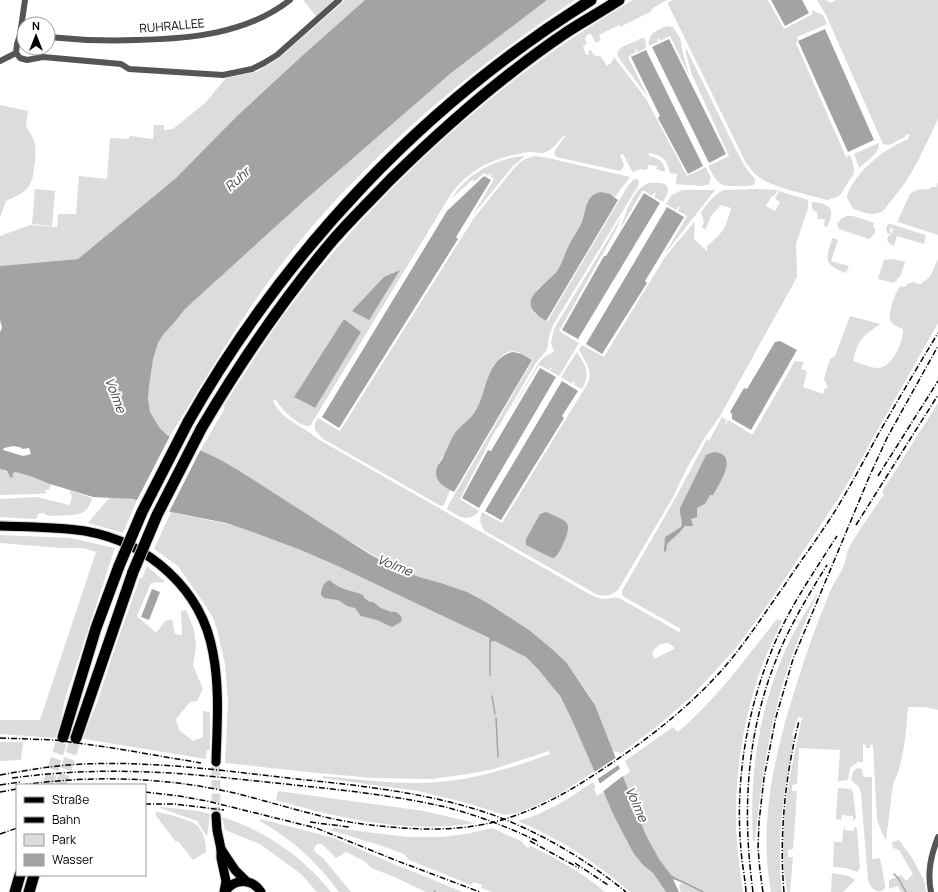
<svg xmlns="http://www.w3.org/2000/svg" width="938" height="892" font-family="Manrope,sans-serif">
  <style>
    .green { fill: #dcdcdc; fill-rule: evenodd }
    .water { fill: #a3a3a3; fill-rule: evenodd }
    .pier { fill: #fff }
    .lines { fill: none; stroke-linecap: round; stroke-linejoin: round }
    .stream { stroke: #a3a3a3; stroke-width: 1.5 }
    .primary-tunnel { stroke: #d9d9d9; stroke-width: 9; stroke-dasharray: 9 4.5; stroke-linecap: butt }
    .highway-tunnel { stroke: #d9d9d9; stroke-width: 11; stroke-dasharray: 11 5.5; stroke-linecap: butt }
    .primary-casing { stroke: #dbdbdb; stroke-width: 11 }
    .highway-casing { stroke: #dbdbdb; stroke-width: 13 }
    .street { stroke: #555; stroke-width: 6 }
    .primary { stroke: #000; stroke-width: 9 }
    .highway { stroke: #000; stroke-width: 11 }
    .rail { stroke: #000; stroke-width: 1.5; stroke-dasharray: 6 2 1 2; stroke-linecap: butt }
    .highway-bridge-casing { stroke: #dbdbdb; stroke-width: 13; stroke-linecap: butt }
    .highway-bridge { stroke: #000; stroke-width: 11 }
    .labels { text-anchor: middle; stroke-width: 4; stroke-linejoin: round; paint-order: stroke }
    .street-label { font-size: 12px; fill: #000; stroke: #fff }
    .water-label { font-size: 13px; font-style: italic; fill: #444; stroke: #fff }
  </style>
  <rect width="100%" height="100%" fill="#fff"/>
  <!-- green -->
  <g class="green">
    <path d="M303 0H334L316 16Z"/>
    <path d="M345 0H365L303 55 236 117 176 178 78 259 0 266V236L30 225 57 227 58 214H76L79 176 107 179 110 138 129 139 130 136 153 139 154 125H164V130L173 129 205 103 226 78 256 72 278 59Z"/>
    <path d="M547 0H575C467 71 364 159 284 261 241 316 207 377 170 436 161 431 154 421 150 412 145 396 151 358 158 343 162 335 168 330 173 324 177 319 181 314 185 309L305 200 451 73Z"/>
    <path d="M633 0H667L653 8 650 12 620 27 619 25 599 35 601 40 596 43 591 34 587 35 585 39 587 44 583 46 586 55 589 54 588 51 591 50 594 55 601 57 607 66 611 63 614 57 646 99 687 176 706 167 711 178 709 184 703 186 676 184 677 174 670 173C666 159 664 156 649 153V156C658 158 665 161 665 172L656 169 657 166 648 165 647 170 640 169 633 172 630 167 623 154 620 155 624 165 623 168 620 171 556 157 554 152 565 136 564 135C558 142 552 151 543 153 539 154 533 151 528 152 497 157 471 167 451 194L310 426C299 427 281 409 276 400H273C278 418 305 427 318 439L593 596C608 603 610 595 621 599L679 632 681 629 624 597 622 594V591L676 497 707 439 709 441 722 417 727 420 725 423 726 424 728 420 751 434H753L795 361 804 362 801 369 806 370V372H807L803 387 823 394 825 388H828L824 379 830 359 835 356 850 316 880 324C863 336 858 339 853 361 860 363 870 368 877 368 891 369 904 342 903 329 899 327 891 325 890 320 888 314 896 289 901 286L904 287 907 285 906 284 915 282 916 284H922V282C933 278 933 268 938 259V323L842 493 768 604 735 649 691 697 655 728 621 753 613 751 595 705 589 695 566 662 529 630 486 602 467 592 441 583 419 577 394 567 343 537 238 470 219 459 200 451 225 408 223 407C243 376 262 346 283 316 355 218 444 131 542 59 571 38 602 19 633 0ZM344 319 361 332 314 408 294 397ZM706 456 705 504 697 508C689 523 680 533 667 544L665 537 681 527C683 520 679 515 680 508ZM668 643 674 647V649L654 659 652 652 660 644Z"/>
    <path d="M673 0H768L784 29 813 14 811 10 823 15 827 24 797 37 798 40 796 43 846 157 850 155C852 160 854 166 854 171 854 176 850 179 848 182 841 194 842 197 827 200 810 195 771 187 759 177 753 173 750 168 746 163L668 4V2Z"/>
    <path d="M817 0H826L830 3 836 0H938V119L918 161 907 180 884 210C874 218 864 212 853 209L847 198C848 182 875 157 889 149 895 145 902 142 908 139L910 135 906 134 905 137 889 145 883 144 826 15Z"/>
    <path d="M667 26 673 27 680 38 683 53 689 75 670 36 660 41 658 38 657 39 658 42 649 46C647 34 657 30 667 26Z"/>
    <path d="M642 38 645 39 646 48 638 52 636 49H635L636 52 628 57 648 97 621 61 617 54 620 48Z"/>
    <path d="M686 48 736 150 745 167 755 179V183L753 185C748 186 742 186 737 186 718 187 717 182 708 166L729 156 692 75 686 54Z"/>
    <path d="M0 105 28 111 26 127C37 140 37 152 34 168 33 174 33 180 29 186 23 194 15 197 6 201L0 217Z"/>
    <path d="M879 143C879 154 868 160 860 167H859L854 154Z"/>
    <path d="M525 156 513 166 473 215 494 179 490 176 491 173H490L488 176 484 173 475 181 472 180 451 199C467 174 495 158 525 156Z"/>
    <path d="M535 156 548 158 630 177 615 197 610 194 588 201 581 224 570 243 560 267 547 282 538 288 531 303 534 313 547 322 627 187 633 180 638 179 639 182 638 186 553 325 549 336 547 350 536 363 499 426 495 431 460 499 479 511C468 524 458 516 447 509L449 504 533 360C526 356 517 349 508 352 486 362 487 392 476 410 468 424 437 458 436 472 436 482 442 486 450 490L444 505 441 506 323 439 315 430V423L318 418 340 431 474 218 515 167 523 160Z"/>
    <path d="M938 182V235L898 222V220L910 194 917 190 930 189 931 187H936Z"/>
    <path d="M649 183C667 182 673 185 663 202L654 197 656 193H654L652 196 643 190 620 229C626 214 632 189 649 183Z"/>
    <path d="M35 189 55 191 52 226 32 224Z"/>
    <path d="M757 189 778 190 774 196H772L766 206 775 211 780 202 775 199 779 191 808 200V208L796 244 797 277 720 416 704 439 688 466 673 497 618 590C611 596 605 597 596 594L485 531C480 525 479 519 482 512L502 523 588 383C593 370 585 361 579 350L582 345 604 357 665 257 695 221 694 239 707 251V246C724 232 725 229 731 208L721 205 711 216 706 229 702 228 704 222 701 212C707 204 715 193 724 190Z"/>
    <path d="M682 190H715L665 254 687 216 678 211 680 207H678L676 210 666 204 672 195Z"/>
    <path d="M812 202C831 203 836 210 827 227L824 226 825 219H818L817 213 812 209Z"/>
    <path d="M622 216 615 232 559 331 579 343 559 376 550 371 552 368 551 367 549 370 539 365 502 426 538 364 544 357 554 352 551 342 554 329Z"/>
    <path d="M847 216H853L874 223 873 227 875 228V233L869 239 839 229 837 223 840 221 839 220Z"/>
    <path d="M888 224H891L926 235 924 244 897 236 894 246 889 243 887 240 888 236 891 235 893 230 892 228 890 229 891 234H888L886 229Z"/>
    <path d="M834 238 838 240 831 261 849 266 846 273C824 265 825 260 832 239Z"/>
    <path d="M894 259 905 262 901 275 894 283 878 279 884 260Z"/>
    <path d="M577 352C586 366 591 374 582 389L574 385 575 382 574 381 572 384 561 377Z"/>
    <path d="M938 403V710L926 707H908C906 731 904 763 893 784L886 840 882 833 877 820 873 745H870V748H866L865 744H863V762H858L850 768 848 780 838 781 840 750 799 748 797 784 792 785V791H797L793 849 788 850V857H793L790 892H787C776 834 790 774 802 718L798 717 792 735 794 736C784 790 776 837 782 892H771C758 823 775 752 796 686 806 654 817 622 830 592 834 582 841 574 844 565 846 560 846 555 848 550 858 530 872 513 884 494L882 492Z"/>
    <path d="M0 469 12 474 14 472 30 476 51 484 49 490H45L46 493 41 494V492L39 494 0 495Z"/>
    <path d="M69 490 92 498C91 502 89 507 86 510 81 517 57 515 48 516 45 513 42 512 38 514L36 519 0 517V499L37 497 69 505C72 500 73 496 69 490Z"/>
    <path d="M110 497 137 500 123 533 88 523Z"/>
    <path d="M171 512C198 519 227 522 254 532 332 559 410 600 485 636L493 642 495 640C505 646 518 651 527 658 562 687 577 731 595 771L556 796 528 809 516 813 505 815 467 803 418 791 323 778V776C365 780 407 786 449 781 484 777 517 766 550 754L549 751 494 769 468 774 432 779 373 778 317 773 225 763 228 701 225 664 217 629 212 616 205 605 178 566 154 549Z"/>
    <path d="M0 520C41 522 82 521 122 535L120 538 0 523Z"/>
    <path d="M0 535 70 538 115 548 65 699 60 725 55 738 0 734V720H40L96 552 83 548H62L0 543Z"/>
    <path d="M147 566 165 582 151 583 137 616 156 633 165 621 172 619 175 634 182 635 181 611 186 610 194 629 196 645 193 665 203 689 197 701 190 702 176 719 179 730 193 741 203 737V711L210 712V750H207L206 759 84 739 83 735 96 706 116 645 140 578H142Z"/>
    <path d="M819 590C808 614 798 639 789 664 770 721 761 781 755 841H753C749 773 759 711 785 651 794 630 807 610 819 590Z"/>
    <path d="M777 619 782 621C775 636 768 651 762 666 746 709 737 761 736 807 735 835 739 864 743 892H681L679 885 683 883 682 881 671 875 659 859 645 833 622 777 630 772 625 761 673 727 678 732C716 700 746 658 777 619Z"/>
    <path d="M0 742H23L21 760 0 761Z"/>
    <path d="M857 768 862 769 863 777H872V859L880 858 885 885V888L882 891C874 892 870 887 868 880L861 794 859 787 851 780 853 772Z"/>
    <path d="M593 782 596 787 594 789 597 796 603 792 644 866 653 873 666 892H630C597 863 559 838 518 821 545 814 570 798 593 782Z"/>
    <path d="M838 788 851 789 853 792 856 818 853 821V816L842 815 841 820 836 819Z"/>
    <path d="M278 791 424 811 475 823C407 834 341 819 276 800Z"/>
    <path d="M161 807 198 811 210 814 207 837 197 821 160 808Z"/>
    <path d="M157 812C165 813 191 820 197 825 204 833 206 842 206 852L193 860 178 841 176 842 157 817 155 813Z"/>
    <path d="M222 817C264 830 303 857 331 892H317L301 874 260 844 225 830Z"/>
    <path d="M260 819 334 838 394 864 463 892H426L392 876 371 868 366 862 346 852 336 858 322 844H317L314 849 315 852 323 858 351 892H339C315 860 294 841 260 821Z"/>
    <path d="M844 826 845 830 854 831V826L857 829 860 868 857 872 846 868 833 867 834 842H842Z"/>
    <path d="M334 828 408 837H441L466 834 492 828 523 842 522 843 528 848 531 846C557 859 583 873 605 892H492L481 888 482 885 474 882 471 885 409 860 404 854 376 844 330 830Z"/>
    <path d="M899 840 912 858 924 880 926 892H901L898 886 889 889V880L901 875 906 881 913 874 899 850 893 848 892 842Z"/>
    <path d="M832 873 848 876 855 880 843 892H831Z"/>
  </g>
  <!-- water -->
  <g class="water">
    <path d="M365 0H547L451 73 305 200 185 309 173 324 163 335 158 343 153 359 149 386 148 399 150 412 159 427 167 435 219 459 238 470 371 555 394 567 419 577 441 583 467 592 486 602 529 630 553 650 566 662 595 705 645 833 659 859 671 875 682 881 683 883 673 879 679 892H666L653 873 644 866 634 854 615 818 572 720 560 696 538 669 526 657 495 641 490 642 489 638 485 636 340 567 301 550 253 532 226 523 171 512 133 499 93 497 50 484 30 476 15 472 12 474 13 477 11 478 7 471 0 469V332L2 328 0 320V266L78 259 176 178 236 117 303 55ZM13 446 19 447 23 449 29 448 31 454 23 456 3 450 4 448Z"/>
    <path d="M771 0H802L809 13 785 26Z"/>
    <path d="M825 29 874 140 848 152 798 41Z"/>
    <path d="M669 39 726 154 709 163 652 47Z"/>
    <path d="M646 50 703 166 688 174 658 118 660 116 631 57Z"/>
    <path d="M484 176 491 180 456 237 458 239 339 428 322 417 447 211Z"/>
    <path d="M601 192 610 194 618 200 546 321C510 300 547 287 559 268 563 261 565 253 569 245 572 239 576 233 580 226 587 214 583 195 601 192Z"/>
    <path d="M644 193 660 203 578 339 562 330 604 256H606Z"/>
    <path d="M667 207 684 217 645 281 647 283 602 354 586 344Z"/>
    <path d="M400 270 369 320 352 311 384 277Z"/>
    <path d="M344 319 361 332 315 408 294 397Z"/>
    <path d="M780 341 797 350 751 430 732 419V414L730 412 744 388 747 389 775 342Z"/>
    <path d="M513 352 522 354 532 360 454 492C443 487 431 480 438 465 440 462 443 459 444 455 448 448 450 440 455 433 462 424 472 419 477 408 487 390 487 357 513 352Z"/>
    <path d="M540 368 556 377 479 508 462 498 488 450 491 451Z"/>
    <path d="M562 381 578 391 562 416 564 418 501 520 485 511Z"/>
    <path d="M714 452C740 454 719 484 713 495H710L705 504 697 508V517L691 519 693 526H685L679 533 667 544 666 552 664 551 665 537 681 527C683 520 679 515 680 508L706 455Z"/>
    <path d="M546 512C565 521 574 520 564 542 561 548 559 554 554 558L550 557 526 545V539L540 514Z"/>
    <path d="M330 580C338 590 352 590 363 595L364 598 370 602H373L381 608 391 612C396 611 399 613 402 618L401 622 392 627 377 620 361 616 355 608 347 606 338 600 324 598 321 595C321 590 323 582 330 580Z"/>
    <path d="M152 589 160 592 149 620 141 617Z"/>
  </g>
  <!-- pier -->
  <g class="pier">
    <path d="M171 434 201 449 168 514 136 502Z"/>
    <path d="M617 757 620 764 596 780 593 773Z"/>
    <path d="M621 768 624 775 601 793 598 785Z"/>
  </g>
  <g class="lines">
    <!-- stream -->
    <g class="stream">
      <path d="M490 641V675"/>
      <path d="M492 696 495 714"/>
      <path d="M496 718 498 757"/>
      <path d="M894 874 898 878 906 892"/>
      <path d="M681 881 703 892"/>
      <path d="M434 892 435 891"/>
    </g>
    <!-- primary-tunnel -->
    <path class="primary-tunnel" d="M216 816V762"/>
    <!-- highway-tunnel -->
    <g class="highway-tunnel">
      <path d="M48 785 63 737"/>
      <path d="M61 785 76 738"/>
    </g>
    <defs>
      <g id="primary">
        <path d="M0 526C28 527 57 527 85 531 148 542 202 589 213 653 220 689 217 726 216 762"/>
        <path d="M216 816 217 830 221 849V858L226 881 224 892"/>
        <path d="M221 849 235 870 246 881"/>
        <path d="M225 892C234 878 252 878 261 892"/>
      </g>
      <g id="highway">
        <path d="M188 422C285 251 424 104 591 0"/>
        <path d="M201 429C240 363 283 299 333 240 351 219 371 200 390 180 445 126 503 75 567 32 584 21 602 11 619 0"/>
        <path d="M63 737 96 628 119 566"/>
        <path d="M76 738 133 572"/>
        <path d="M15 892 20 875"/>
        <path d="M29 892 34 875"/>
      </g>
    </defs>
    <!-- primary casing -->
    <use href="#primary" class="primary-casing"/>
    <!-- highway casing -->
    <use href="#highway" class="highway-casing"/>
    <!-- street -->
    <g class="street">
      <path d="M48 37C77 40 107 41 136 40 189 39 247 34 290 0"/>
      <path d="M16 53 20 58 27 60 43 57 121 64 129 69 223 75 252 69 264 63 277 55 339 0"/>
      <path d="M16 53 17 44 20 35 25 0"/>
      <path d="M0 61 16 53"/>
      <path d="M931 892C927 872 931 855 938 837"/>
    </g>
    <!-- primary -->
    <use href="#primary" class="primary"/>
    <!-- highway -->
    <use href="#highway" class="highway"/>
    <!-- rail -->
    <g class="rail">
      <path d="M878 476 938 381"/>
      <path d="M856 525 938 395"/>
      <path d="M0 738 55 740 113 748 201 763"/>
      <path d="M0 775C28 770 56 765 84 764 156 761 226 771 297 779 364 786 432 793 496 816 543 834 587 860 626 892"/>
      <path d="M12 778C57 772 102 770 147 772 190 773 234 779 276 783 331 789 387 794 441 806 474 814 506 826 537 841"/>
      <path d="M0 785 20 782"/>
      <path d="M22 785C90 775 162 777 230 792 277 803 323 820 371 825 412 830 458 832 498 821 538 810 572 790 606 767 648 739 688 708 722 670 745 644 764 614 784 586 799 563 815 542 830 519 848 491 863 462 879 433 898 400 918 366 938 333"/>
      <path d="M0 792 17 789"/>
      <path d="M145 792 179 796 207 801 316 828 395 860 480 892"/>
      <path d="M145 804H174L224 810"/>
      <path d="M310 822 349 827"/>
      <path d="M0 834 17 828"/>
      <path d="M530 841 579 868"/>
      <path d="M575 863 608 885"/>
      <path d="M746 892C745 878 742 864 741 850 734 772 750 691 785 621 800 592 819 564 837 536"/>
      <path d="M753 892C741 804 747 721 785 639 797 614 812 589 827 565"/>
      <path d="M763 892 760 871 758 848 759 822 764 778 776 717 793 659 870 475 887 438 938 346"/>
      <path d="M784 892C779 836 785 776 799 721"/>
    </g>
    <defs>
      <g id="highway-bridge">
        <path d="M119 566 142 512 188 422"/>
        <path d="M133 572 157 515 201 429"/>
      </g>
    </defs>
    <!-- highway-bridge casing -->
    <use href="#highway-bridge" class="highway-bridge-casing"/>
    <!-- highway-bridge -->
    <use href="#highway-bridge" class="highway-bridge"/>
  </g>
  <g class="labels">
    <!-- street labels -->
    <g class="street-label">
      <text transform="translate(172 26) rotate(-5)" y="4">RUHRALLEE</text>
    </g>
    <!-- water labels -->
    <g class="water-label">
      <text transform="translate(237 179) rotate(-43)" y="5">Ruhr</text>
      <text transform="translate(116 395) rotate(69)" y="5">Volme</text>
      <text transform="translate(395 565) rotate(22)" y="5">Volme</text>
      <text transform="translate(637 804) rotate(66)" y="5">Volme</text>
    </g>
  </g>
  <!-- legend -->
  <rect x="16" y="784" width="130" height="92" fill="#ffffff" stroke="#999999"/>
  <rect x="24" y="797" width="20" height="6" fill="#000000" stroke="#999999"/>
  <text x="52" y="804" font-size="12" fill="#000000">Straße</text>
  <rect x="24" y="817" width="20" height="6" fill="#000000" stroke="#999999"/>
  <text x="52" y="824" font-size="12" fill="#000000">Bahn</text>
  <rect x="24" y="834" width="20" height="12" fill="#dcdcdc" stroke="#999999"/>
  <text x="52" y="844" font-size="12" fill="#000000">Park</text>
  <rect x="24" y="854" width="20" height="12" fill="#a3a3a3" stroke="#999999"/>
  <text x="52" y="864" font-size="12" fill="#000000">Wasser</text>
  <!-- north arrow -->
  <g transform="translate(36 36)"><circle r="19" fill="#ffffff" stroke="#999999"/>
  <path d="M0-3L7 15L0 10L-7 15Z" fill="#000000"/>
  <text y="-6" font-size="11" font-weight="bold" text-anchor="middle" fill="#000000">N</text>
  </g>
</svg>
